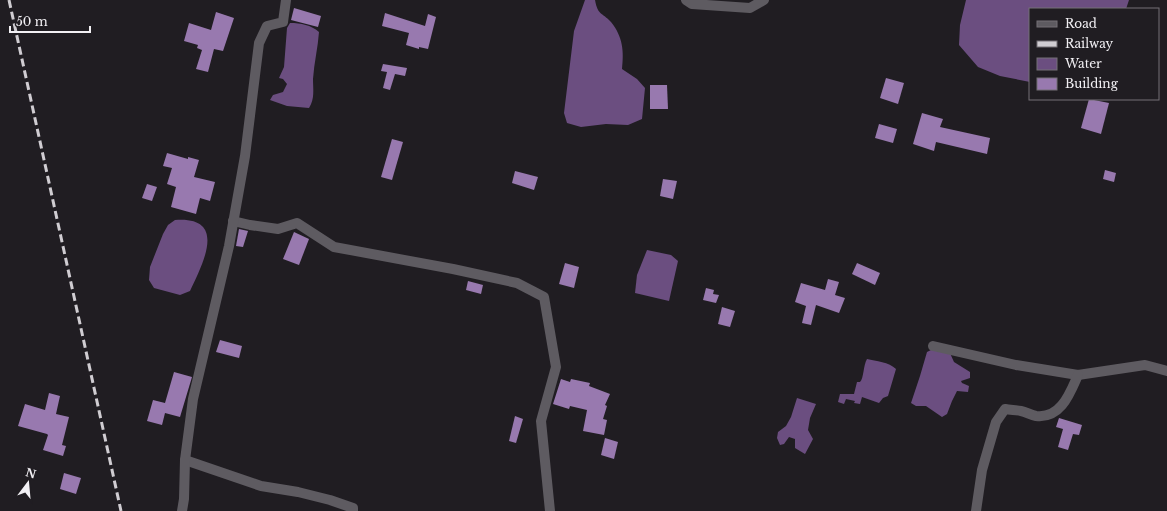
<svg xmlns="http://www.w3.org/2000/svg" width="1167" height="511" font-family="'Libre Baskerville',serif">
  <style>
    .water { fill: #6b4e80 }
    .building { fill: #9879af }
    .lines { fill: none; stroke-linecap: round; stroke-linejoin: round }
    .street { stroke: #5e5b61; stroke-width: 10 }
    .rail { stroke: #d0cdd2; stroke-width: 3; stroke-dasharray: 8 4; stroke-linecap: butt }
  </style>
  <rect width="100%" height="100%" fill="#201d22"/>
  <!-- water -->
  <g class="water">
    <path d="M585 0H595C598 16 602 12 611 22 623 37 624 51 622 69L637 79 645 88 642 119 628 125 606 124 581 127 567 123 564 113 574 31Z"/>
    <path d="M966 0H1129L1126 9H1030V82L1000 76 978 67 959 45 960 25Z"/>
    <path d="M290 23C301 23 311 25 319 32 318 47 314 63 313 79 313 89 315 99 309 108L287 106 270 100 273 95 283 92 287 84 283 79 279 78 284 67 287 28Z"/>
    <path d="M175 220C229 216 202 265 190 291L180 295 154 288 149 280 150 267 163 234 168 225Z"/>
    <path d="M647 250 671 255 678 261 669 301 635 293 637 275Z"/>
    <path d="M931 350 949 351 954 362 970 372V378L961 381 962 383 969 386 968 392 957 391 952 401 947 414 942 417 926 406H916L911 403 920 376 927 352Z"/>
    <path d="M867 359C876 361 889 362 896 369L888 396 883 398 879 403 862 397 860 404 854 403 855 401 846 399 844 404 838 402 840 394H854L857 382H860C864 378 863 366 867 359Z"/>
    <path d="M797 398 816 404 810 418 808 430 813 439 805 454 795 448V439L789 437 784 444 780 445 777 438 778 432 786 426 791 417Z"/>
  </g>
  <!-- building -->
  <g class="building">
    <path d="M294 8 321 16 318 27 291 20Z"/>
    <path d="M216 12 234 18 223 51 214 49 208 72 196 69 202 50 197 48 198 45 184 41 189 23 211 30Z"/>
    <path d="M385 13 425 26 428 14 436 17 428 49 419 47V49L406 45 409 33 382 26Z"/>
    <path d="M383 64 407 68 405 76 395 74 390 90 383 88 387 72 381 71Z"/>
    <path d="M886 78 904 83 898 104 880 98Z"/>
    <path d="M650 85H667L668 109H650Z"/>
    <path d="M1089 99 1109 103 1101 134 1081 128Z"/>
    <path d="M922 113 943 119 940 127 990 138 987 154 936 142 934 151 913 144Z"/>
    <path d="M879 124 897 129 893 143 875 138Z"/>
    <path d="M392 139 403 142 392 180 381 177Z"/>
    <path d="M167 153 188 159V157L199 160 194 177 215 182 210 201 200 198 196 214 171 207 176 187 167 184 172 168 163 166Z"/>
    <path d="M1105 170 1116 173 1114 182 1103 179Z"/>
    <path d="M515 171 538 177 534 190 512 183Z"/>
    <path d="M663 179 677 181 673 199 660 196Z"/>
    <path d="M147 184 157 187 152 201 142 198Z"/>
    <path d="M239 229 248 231 243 247 236 246Z"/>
    <path d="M294 232 309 239 299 265 283 259Z"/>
    <path d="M565 263 579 267 574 288 559 284Z"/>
    <path d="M857 263 880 273 875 285 852 274Z"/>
    <path d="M828 279 839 282 835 295 845 298 839 313 816 305 811 325 802 323 806 306 795 302 801 283 825 290Z"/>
    <path d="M468 281 483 285 481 294 466 290Z"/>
    <path d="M706 288 714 290 713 294 719 295 716 303 703 300Z"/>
    <path d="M722 307 735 311 730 327 718 324Z"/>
    <path d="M220 340 242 346 239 358 216 352Z"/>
    <path d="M174 372 192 377 180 417 165 413 162 425 147 421 153 400 165 403Z"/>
    <path d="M561 379 570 382 571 379 590 383 589 386 610 394 605 405 607 406 603 419 607 420 604 435 583 431 587 410 570 406 569 409 553 404Z"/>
    <path d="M49 393 60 396 56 414 69 417 62 445 66 446 63 456 43 450 48 435 47 434 18 426 25 404 45 410Z"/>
    <path d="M515 416 523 419 516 443 509 441Z"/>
    <path d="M1059 418 1082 425 1079 435 1073 434 1068 450 1058 447 1063 429 1056 427Z"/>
    <path d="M605 438 618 442 614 459 601 455Z"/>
    <path d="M64 473 81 478 76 494 60 489Z"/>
  </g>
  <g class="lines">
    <!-- street -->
    <g class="street">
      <path d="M686 0 692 4 750 8 764 0"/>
      <path d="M233 221 250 225 278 229 297 223 334 247 453 269 517 283 544 297 556 367 541 421 550 511"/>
      <path d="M933 346 1016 365 1078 375 1145 365 1167 371"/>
      <path d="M185 460 261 486 298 492 330 500 353 508V511"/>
      <path d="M182 511 184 499 185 460 193 399 229 246 245 156 259 43 267 26 283 22 286 0"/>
      <path d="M976 511 982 470 996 422 1005 409C1010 410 1016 410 1021 411 1026 412 1031 415 1036 416 1061 419 1070 393 1078 375"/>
    </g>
    <!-- rail -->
    <path class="rail" d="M9 0 121 511"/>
  </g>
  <!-- legend -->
  <rect x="1029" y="8" width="130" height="92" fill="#201d22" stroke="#747176"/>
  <rect x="1037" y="21" width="20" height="6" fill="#5e5b61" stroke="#747176"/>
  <text x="1065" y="28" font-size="12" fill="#f2f0f4">Road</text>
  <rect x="1037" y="41" width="20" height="6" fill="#d0cdd2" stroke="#747176"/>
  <text x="1065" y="48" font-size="12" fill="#f2f0f4">Railway</text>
  <rect x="1037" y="58" width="20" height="12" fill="#6b4e80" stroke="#747176"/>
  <text x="1065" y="68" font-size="12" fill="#f2f0f4">Water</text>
  <rect x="1037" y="78" width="20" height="12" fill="#9879af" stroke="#747176"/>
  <text x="1065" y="88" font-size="12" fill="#f2f0f4">Building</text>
  <!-- north arrow -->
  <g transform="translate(28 483) rotate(16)" stroke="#201d22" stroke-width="3" paint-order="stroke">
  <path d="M0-3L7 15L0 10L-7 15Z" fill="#f2f0f4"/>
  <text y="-6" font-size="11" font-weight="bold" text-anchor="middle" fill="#f2f0f4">N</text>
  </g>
  <!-- scale -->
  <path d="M10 26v6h80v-6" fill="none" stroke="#f2f0f4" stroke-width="2"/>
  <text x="16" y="26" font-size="12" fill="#f2f0f4" stroke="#201d22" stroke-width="3" paint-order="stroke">50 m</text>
</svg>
